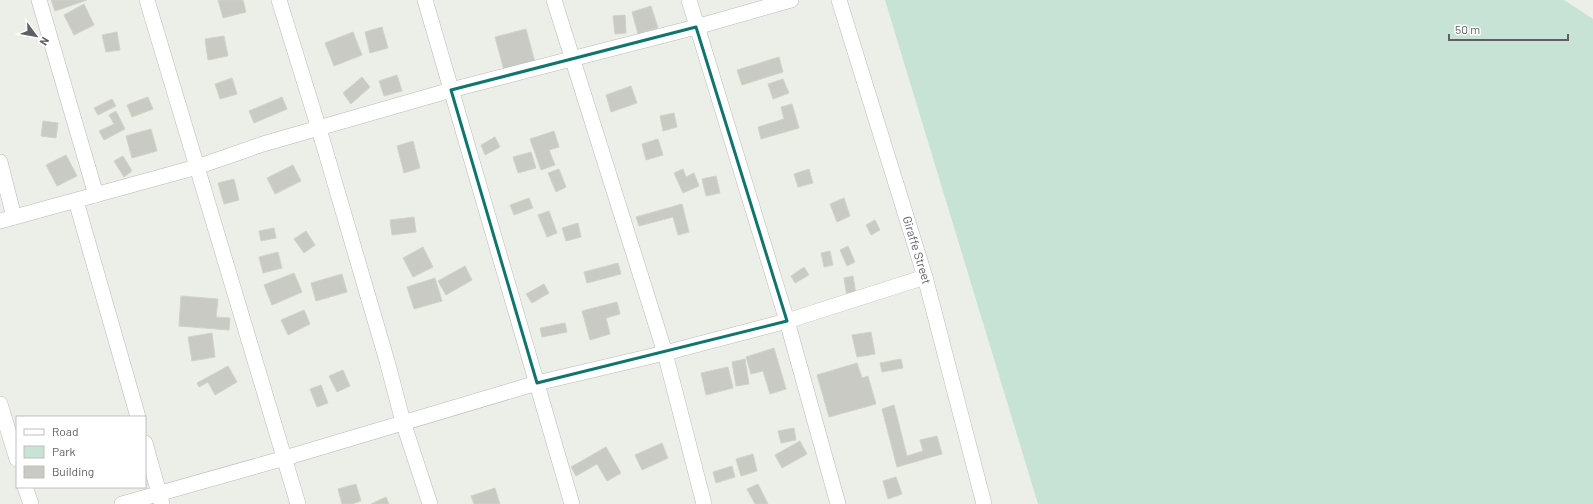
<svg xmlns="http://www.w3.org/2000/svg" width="1593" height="504" font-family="Barlow,sans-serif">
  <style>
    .green { fill: #c6e3d5 }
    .building { fill: #c8cac3; stroke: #d0d3c6 }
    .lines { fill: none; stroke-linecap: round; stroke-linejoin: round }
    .minor-casing { stroke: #bab9bf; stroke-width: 16 }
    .minor { stroke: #fff; stroke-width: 15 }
    .marked { fill: none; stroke: #0f766e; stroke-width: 3; stroke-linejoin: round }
    .labels { text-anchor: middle; stroke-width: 3.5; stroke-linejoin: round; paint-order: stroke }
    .street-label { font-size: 12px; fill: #5f5e65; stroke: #fff }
  </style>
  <rect width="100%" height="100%" fill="#ecefe7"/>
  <!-- green -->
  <path class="green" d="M885 0H1564L1593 19V504H1038Z"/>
  <!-- building -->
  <g class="building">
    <path d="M51 0H87L55 11Z"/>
    <path d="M218 0H243L246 12 223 18Z"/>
    <path d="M84 4 94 25 74 35 64 15Z"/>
    <path d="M651 6 658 28 638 34 632 12Z"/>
    <path d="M625 15 626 33 615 34 613 16Z"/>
    <path d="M382 27 388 48 370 53 365 32Z"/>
    <path d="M526 29 536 66 505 74 495 37Z"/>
    <path d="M117 32 120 50 106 52 102 35Z"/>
    <path d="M353 32 362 55 334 66 325 43Z"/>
    <path d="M224 36 228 56 208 60 205 39Z"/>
    <path d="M779 57 783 72 742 85 737 70Z"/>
    <path d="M397 75 402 91 384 96 379 81Z"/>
    <path d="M362 77 370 87 351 104 343 93Z"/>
    <path d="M232 78 237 94 220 99 215 84Z"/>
    <path d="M783 79 789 93 773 99 768 84Z"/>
    <path d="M631 86 637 103 611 112 606 95Z"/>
    <path d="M148 97 153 109 132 117 127 105Z"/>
    <path d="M282 97 287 109 254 123 249 111Z"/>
    <path d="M112 99 116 106 98 115 94 108Z"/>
    <path d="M792 104 799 128 761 139 758 127 784 119 781 107Z"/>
    <path d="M116 111 125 129 104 140 99 131 114 124 109 115Z"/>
    <path d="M674 113 677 127 663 131 660 116Z"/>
    <path d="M43 121 58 123 56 138 41 136Z"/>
    <path d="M151 129 157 151 132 158 126 136Z"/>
    <path d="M554 131 559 147 549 150 555 165 541 170 530 139Z"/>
    <path d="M495 137 500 147 485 155 481 145Z"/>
    <path d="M658 139 663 155 646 160 642 144Z"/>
    <path d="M413 141 420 168 404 173 397 146Z"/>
    <path d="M531 152 536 168 518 173 513 157Z"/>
    <path d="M66 155 77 176 57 186 46 165Z"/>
    <path d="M123 156 132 171 124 177 114 161Z"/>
    <path d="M293 165 301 181 275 194 267 178Z"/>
    <path d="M559 169 566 187 556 192 548 173Z"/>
    <path d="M683 169 686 177 694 173 699 186 683 193 674 173Z"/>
    <path d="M809 169 813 183 798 187 794 174Z"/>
    <path d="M716 176 720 193 706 196 702 179Z"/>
    <path d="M234 179 239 200 224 204 218 183Z"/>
    <path d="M529 198 533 208 514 215 510 205Z"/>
    <path d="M844 198 850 216 837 222 830 204Z"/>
    <path d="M682 204 689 232 678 235 673 217 639 226 636 217Z"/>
    <path d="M549 211 557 233 547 237 538 215Z"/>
    <path d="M414 217 416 232 392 235 390 220Z"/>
    <path d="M875 220 880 230 871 235 866 225Z"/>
    <path d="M578 223 581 237 566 241 562 228Z"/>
    <path d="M274 228 276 238 261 241 259 231Z"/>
    <path d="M306 231 315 245 304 253 294 239Z"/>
    <path d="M848 246 855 262 847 266 840 250Z"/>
    <path d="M423 247 433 267 413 277 403 258Z"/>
    <path d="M830 251 833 265 824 267 821 253Z"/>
    <path d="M278 252 282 268 263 273 259 257Z"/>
    <path d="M618 263 621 274 587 283 584 272Z"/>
    <path d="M465 266 472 280 446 295 438 281Z"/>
    <path d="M804 267 809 275 795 283 791 276Z"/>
    <path d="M294 273 302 292 272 305 264 285Z"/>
    <path d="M342 274 347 292 316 301 311 283Z"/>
    <path d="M853 276 856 295 847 297 844 278Z"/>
    <path d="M435 278 442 301 414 309 407 287Z"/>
    <path d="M544 284 549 293 532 303 526 294Z"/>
    <path d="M181 296 218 299 216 317 230 318 229 330 179 326Z"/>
    <path d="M617 302 620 314 606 318 610 334 590 340 582 311Z"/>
    <path d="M304 310 310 324 288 335 281 320Z"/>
    <path d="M565 323 567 332 542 337 540 328Z"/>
    <path d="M871 332 875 354 857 357 852 335Z"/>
    <path d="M212 333 215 357 192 361 188 337Z"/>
    <path d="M774 348 786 389 770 394 763 371 751 374 746 357Z"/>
    <path d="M745 359 749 384 736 386 732 362Z"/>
    <path d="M901 359 903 368 882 372 880 363Z"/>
    <path d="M857 363 862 378 868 376 876 404 829 417 817 375Z"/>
    <path d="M228 366 237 382 215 395 208 382 199 387 197 383Z"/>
    <path d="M728 367 733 388 706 395 701 373Z"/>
    <path d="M343 370 350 386 337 392 329 376Z"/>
    <path d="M321 385 328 403 317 407 310 389Z"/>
    <path d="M894 405 907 456 923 451 920 440 937 436 942 454 897 467 882 409Z"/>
    <path d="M794 428 796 440 781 443 778 431Z"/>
    <path d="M800 441 807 454 782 468 775 455Z"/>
    <path d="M662 443 668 458 642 470 635 455Z"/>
    <path d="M606 447 621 473 607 481 597 464 576 476 571 467Z"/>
    <path d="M753 454 757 471 741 476 736 459Z"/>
    <path d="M732 466 735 477 716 483 713 472Z"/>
    <path d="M896 477 902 494 888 499 883 481Z"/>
    <path d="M356 484 361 501 352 504H342L338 489Z"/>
    <path d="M758 484 768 504H755L747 489Z"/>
    <path d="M495 488 500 504H474L471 496Z"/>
    <path d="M386 497 389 504H371Z"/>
  </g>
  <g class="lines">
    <defs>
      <g id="minor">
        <path d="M39 0 96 195"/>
        <path d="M147 0 298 504"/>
        <path d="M279 0 319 129 387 361 403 422 430 504"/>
        <path d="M425 0 572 504"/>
        <path d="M554 0 665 353 704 504"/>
        <path d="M689 0 787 321 838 504"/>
        <path id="s1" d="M839 0 925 277 984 504"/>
        <path d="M0 162 14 217"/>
        <path d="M76 201 138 417"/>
        <path d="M0 221 197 167 263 144 451 90 696 27 791 0"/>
        <path d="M0 404 17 459"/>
        <path d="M145 443 162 504"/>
        <path d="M25 487 31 504"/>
        <path d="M122 504 285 458 537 383 665 353 787 321 925 277"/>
      </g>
    </defs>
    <!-- minor casing -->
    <use href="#minor" class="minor-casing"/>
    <!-- minor -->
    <use href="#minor" class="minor"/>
  </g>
  <!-- marked area -->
  <path class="marked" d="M696 27 787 321 537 383 451 90Z"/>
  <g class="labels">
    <!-- street labels -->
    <g class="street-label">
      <text dy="4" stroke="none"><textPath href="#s1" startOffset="262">Giraffe Street</textPath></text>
    </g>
  </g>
  <!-- legend -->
  <rect x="16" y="416" width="130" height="72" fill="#ffffff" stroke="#bfbfc1"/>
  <rect x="24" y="429" width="20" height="6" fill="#ffffff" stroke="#bfbfc1"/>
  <text x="52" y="436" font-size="12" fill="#5f5e65">Road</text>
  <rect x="24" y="446" width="20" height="12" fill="#c6e3d5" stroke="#bfbfc1"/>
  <text x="52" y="456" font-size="12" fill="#5f5e65">Park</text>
  <rect x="24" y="466" width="20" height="12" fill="#c8cac3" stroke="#bfbfc1"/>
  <text x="52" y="476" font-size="12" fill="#5f5e65">Building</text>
  <!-- north arrow -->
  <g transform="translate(36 36) rotate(122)" stroke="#ffffff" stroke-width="3" paint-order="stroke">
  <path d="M0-3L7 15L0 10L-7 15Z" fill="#5f5e65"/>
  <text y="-6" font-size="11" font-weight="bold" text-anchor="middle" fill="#5f5e65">N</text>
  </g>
  <!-- scale -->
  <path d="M1449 34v6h119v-6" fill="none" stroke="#5f5e65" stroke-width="2"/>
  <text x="1455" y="34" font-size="12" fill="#5f5e65" stroke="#ffffff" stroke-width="3" paint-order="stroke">50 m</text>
</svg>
